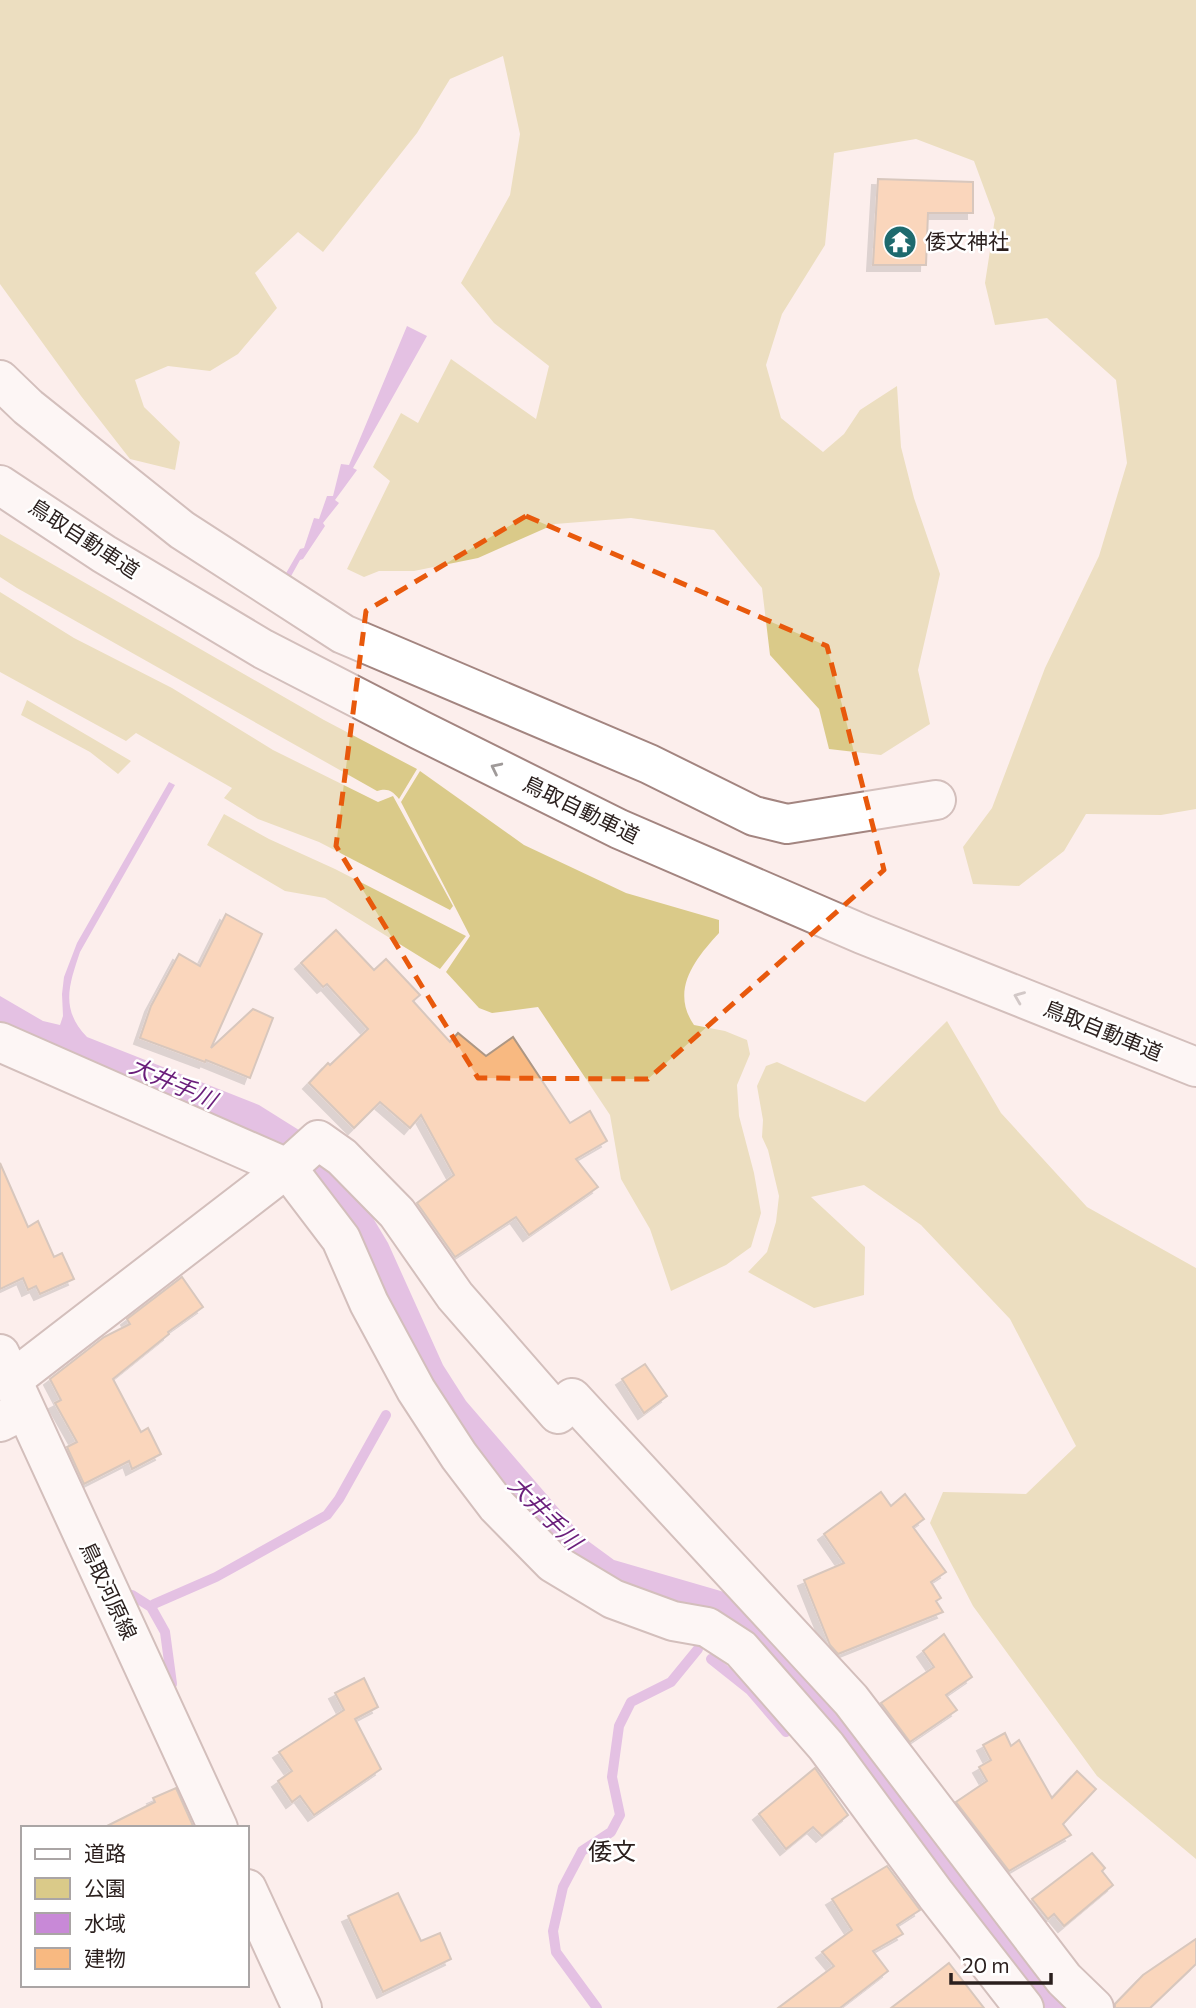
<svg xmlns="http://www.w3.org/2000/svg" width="1196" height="2008" font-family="Commissioner,'Noto Sans JP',sans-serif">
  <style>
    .green { fill: #daca89 }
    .water { fill: #c889d7 }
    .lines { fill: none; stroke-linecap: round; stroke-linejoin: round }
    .stream { stroke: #c889d7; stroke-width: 10 }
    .building { fill: #f8b981; stroke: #ad9784; stroke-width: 2; filter: url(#shadow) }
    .minor-casing { stroke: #a38580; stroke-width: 42 }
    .major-casing { stroke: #a38580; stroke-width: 42 }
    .highway-casing { stroke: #a38580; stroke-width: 42 }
    .minor { stroke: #fff; stroke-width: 38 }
    .major { stroke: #fff; stroke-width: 38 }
    .highway { stroke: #fff; stroke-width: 38 }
    .oneway { stroke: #9f9a99 }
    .marked { fill: none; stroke: #e8590c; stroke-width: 5; stroke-dasharray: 14 9; stroke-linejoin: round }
    .labels { text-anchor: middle; stroke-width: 5; stroke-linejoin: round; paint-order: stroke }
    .poi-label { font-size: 21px; fill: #2a1f1d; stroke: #fff; text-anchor: start }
    .street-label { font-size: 21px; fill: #2a1f1d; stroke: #fff }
    .water-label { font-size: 23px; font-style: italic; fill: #6a1e7b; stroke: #fff }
    .quarter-label { font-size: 24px; fill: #2a1f1d; stroke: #fff }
  </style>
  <defs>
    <filter id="shadow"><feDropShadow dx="-6" dy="6" stdDeviation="0" flood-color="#0004"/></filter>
  </defs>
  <rect width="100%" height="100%" fill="#fceeec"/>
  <!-- green -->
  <g class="green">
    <path d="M0 0H1196V809L1161 815 1086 814 1064 851 1019 886 973 884 963 847 992 808 1045 668 1099 556 1127 463 1116 380 1047 318 995 325 985 283 995 218 974 161 916 139 834 153 825 245 782 314 766 365 781 418 823 452 844 434 860 410 897 386 901 447 914 498 940 574 918 670 930 724 881 755 829 749 819 709 770 655 762 588 714 530 631 518 555 524 478 558 414 571H379L364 577 347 569 390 481 373 467 401 413 418 423 451 359 536 419 549 366 494 323 461 283 510 195 520 134 503 56 450 79 417 133 323 252 298 232 255 273 277 308 238 354 210 371 168 366 135 380 144 407 180 442 175 470 130 459 81 396 0 284Z"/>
    <path d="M0 534 324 720 417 769 399 799C392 790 387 788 377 791L17 588 0 577Z"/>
    <path d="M0 592 74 638 172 688 273 750 378 802 393 796 453 906 450 910 319 842 258 819 224 798 232 788 136 733 126 741 0 672Z"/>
    <path d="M27 700 131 761 118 774 90 752 21 715Z"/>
    <path d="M420 771 524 845 626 893 719 920V933C695 959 670 990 694 1025L725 1031 747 1040 750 1054 737 1085 739 1116 754 1173 761 1213 751 1247 726 1265 671 1291 650 1229 621 1179 610 1115 538 1007 492 1013 479 1008 446 972 470 936 401 802Z"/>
    <path d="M224 814 269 839 335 869 466 936 440 969 325 898 285 891 207 845Z"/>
    <path d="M947 1021 1001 1113 1087 1207 1196 1268V1859L1097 1776 973 1606 930 1523 943 1492 1026 1494 1076 1446 1010 1319 921 1225 864 1185 811 1197 865 1247 864 1295 814 1308 748 1272 767 1252 776 1222 779 1196 768 1150 762 1137 763 1120 757 1086 766 1066 777 1062 865 1102Z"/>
  </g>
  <!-- water -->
  <g class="water">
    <path d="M407 326 427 336 353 468 357 470 335 500 339 503 323 523 325 526 303 559 300 560 290 578 285 575 300 549 304 548 314 518 319 519 327 496H333L341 464 349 465Z"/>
    <path d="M169 782 175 785 80 952C69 985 60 1009 87 1037L259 1105 310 1137 346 1176 373 1218 388 1243 443 1365 466 1401 584 1538 614 1560 731 1594 748 1601 1076 2008H1036L811 1707 647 1600 550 1545 436 1401 348 1225 0 1027V996L43 1021 60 1025 63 1016 62 994 64 977 77 943Z"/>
  </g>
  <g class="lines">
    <!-- stream -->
    <g class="stream">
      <path d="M132 1595 151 1607 165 1632 172 1684"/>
      <path d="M154 1604 216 1577 327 1515 339 1499 386 1415"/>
      <path d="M711 1659 750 1690 786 1732"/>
      <path d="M597 2008 556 1952 553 1931 563 1887 582 1851 611 1832 620 1815 612 1777 619 1726 631 1702 671 1682 698 1649"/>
    </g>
  </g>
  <!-- building -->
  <g class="building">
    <path d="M878 179 973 182V213H928L926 265H873Z"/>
    <path d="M226 914 262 934 211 1048 253 1009 273 1018 250 1078 206 1060 205 1062 140 1038 151 1006 179 954 200 966Z"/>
    <path d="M336 930 374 970 386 959 420 995 413 1001 450 1042 458 1033 486 1056 513 1037 570 1123 590 1111 607 1141 576 1159 598 1187 529 1235 516 1217 455 1257 417 1203 454 1175 421 1115 410 1128 380 1102 354 1128 309 1083 328 1063 330 1065 368 1029 327 984 323 987 301 963Z"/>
    <path d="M0 1163 28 1227 38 1221 54 1257 62 1253 74 1279 40 1294 36 1286 28 1290 23 1278 0 1289Z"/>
    <path d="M182 1277 203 1307 168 1332 169 1334 113 1379 141 1432 148 1428 161 1454 132 1469 129 1461 84 1484 67 1447 77 1442 55 1403 61 1400 50 1379 104 1337 130 1324 127 1319Z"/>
    <path d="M645 1364 667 1396 644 1413 622 1379Z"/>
    <path d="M881 1492 891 1506 905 1494 924 1519 913 1527 946 1572 931 1582 941 1598 936 1601 943 1612 838 1654 830 1645 804 1580 844 1563 824 1534Z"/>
    <path d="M944 1634 972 1677 946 1695 957 1710 910 1742 881 1703 934 1667 923 1651Z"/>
    <path d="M364 1678 378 1707 355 1719 381 1769 314 1815 300 1796 292 1802 278 1781 292 1771 279 1752 344 1710 335 1693Z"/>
    <path d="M1005 1733 1011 1746 1019 1740 1052 1798 1077 1771 1096 1789 1063 1824 1071 1835 1009 1871 956 1802 987 1781 979 1767 991 1760 983 1745Z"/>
    <path d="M815 1768 848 1815 822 1836 813 1827 786 1849 759 1814Z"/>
    <path d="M176 1788 194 1828H103L155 1802 153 1798Z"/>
    <path d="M1092 1853 1105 1868 1102 1871 1113 1885 1064 1926 1054 1914 1048 1919 1032 1899Z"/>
    <path d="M887 1866 920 1910 897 1925 903 1934 873 1951 888 1971 840 2008H778L834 1966 822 1952 852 1930 832 1899Z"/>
    <path d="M398 1893 421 1941 440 1933 451 1959 383 1992 348 1916Z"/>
    <path d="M1196 1939V1964L1150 2008H1115V2004L1143 1975Z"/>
    <path d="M949 1963 984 2008H891L921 1985Z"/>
  </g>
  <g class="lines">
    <defs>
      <g id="minor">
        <path d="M0 380 28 407 182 530 343 634 649 764 754 816 787 824 936 800"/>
        <path d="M0 1042 287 1168 341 1239 369 1303 416 1390 459 1456 497 1506 553 1563 613 1599 673 1621 707 1627 741 1649 826 1746 936 1895 1024 2008"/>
        <path d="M12 1380 287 1168 318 1140 342 1157 397 1213 455 1296 558 1414 572 1398 851 1700 1064 1979 1094 2008"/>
        <path d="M0 1422 24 1410"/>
      </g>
      <g id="major">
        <path d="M0 1354 218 1828"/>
        <path d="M247 1889 302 2008"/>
      </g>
      <path id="highway" d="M0 485 104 554 263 649 420 730 619 829 862 934 1196 1067"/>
    </defs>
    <!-- minor casing -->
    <use href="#minor" class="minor-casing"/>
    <!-- major casing -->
    <use href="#major" class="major-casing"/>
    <!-- highway casing -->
    <use href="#highway" class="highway-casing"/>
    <!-- minor -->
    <use href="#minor" class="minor"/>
    <!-- major -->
    <use href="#major" class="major"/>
    <!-- highway -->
    <use href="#highway" class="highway"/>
  </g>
  <!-- one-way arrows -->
  <defs><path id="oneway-chevron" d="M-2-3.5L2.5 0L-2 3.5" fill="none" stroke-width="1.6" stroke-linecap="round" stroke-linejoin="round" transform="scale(1.75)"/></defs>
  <g class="oneway">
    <use href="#oneway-chevron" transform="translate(496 768) rotate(-154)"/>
    <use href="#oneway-chevron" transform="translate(1019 997) rotate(-158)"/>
  </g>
  <!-- marked area -->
  <path d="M0 0H1196V2008H0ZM526 516 827 646 884 870 648 1079 478 1078 336 846 366 611Z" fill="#fceeec" fill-opacity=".55" fill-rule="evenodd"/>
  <path class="marked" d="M526 516 827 646 884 870 648 1079 478 1078 336 846 366 611Z"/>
  <!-- icons -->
  <defs>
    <symbol id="temple-disc" viewBox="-11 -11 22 22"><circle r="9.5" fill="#1e6a6e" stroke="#fff"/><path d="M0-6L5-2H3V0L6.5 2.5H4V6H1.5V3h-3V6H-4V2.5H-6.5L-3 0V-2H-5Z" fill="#fff"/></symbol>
  </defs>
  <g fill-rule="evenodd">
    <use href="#temple-disc" x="881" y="223" width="38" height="38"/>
  </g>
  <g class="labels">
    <!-- poi labels -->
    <g class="poi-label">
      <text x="925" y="249">倭文神社</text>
    </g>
    <!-- street labels -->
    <g class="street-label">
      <text transform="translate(84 539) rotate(33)" y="7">鳥取自動車道</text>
      <text transform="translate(581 810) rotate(26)" y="7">鳥取自動車道</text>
      <text transform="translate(1103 1031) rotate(22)" y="7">鳥取自動車道</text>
      <text transform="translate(108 1591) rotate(65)" y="7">鳥取河原線</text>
    </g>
    <!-- water labels -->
    <g class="water-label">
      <text transform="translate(173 1083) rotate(24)" y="8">大井手川</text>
      <text transform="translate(545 1513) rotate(45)" y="8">大井手川</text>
    </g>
    <!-- quarter labels -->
    <g class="quarter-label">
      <text x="612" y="1860">倭文</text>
    </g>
  </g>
  <!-- legend -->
  <rect x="21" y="1826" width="228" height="161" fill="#ffffff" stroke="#aaa5a5" stroke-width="2"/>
  <rect x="35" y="1849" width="35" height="10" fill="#ffffff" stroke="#aaa5a5" stroke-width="2"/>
  <text x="84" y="1861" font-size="21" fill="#2a1f1d">道路</text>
  <rect x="35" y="1878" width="35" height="21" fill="#daca89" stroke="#aaa5a5" stroke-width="2"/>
  <text x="84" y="1896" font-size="21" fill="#2a1f1d">公園</text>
  <rect x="35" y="1913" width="35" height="21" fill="#c889d7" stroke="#aaa5a5" stroke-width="2"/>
  <text x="84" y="1931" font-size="21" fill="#2a1f1d">水域</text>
  <rect x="35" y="1948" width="35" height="21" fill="#f8b981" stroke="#aaa5a5" stroke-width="2"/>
  <text x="84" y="1966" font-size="21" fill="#2a1f1d">建物</text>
  <!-- scale -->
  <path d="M951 1973v10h100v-10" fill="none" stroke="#2a1f1d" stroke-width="3.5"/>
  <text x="962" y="1973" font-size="21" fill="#2a1f1d" stroke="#ffffff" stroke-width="5" paint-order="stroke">20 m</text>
</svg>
